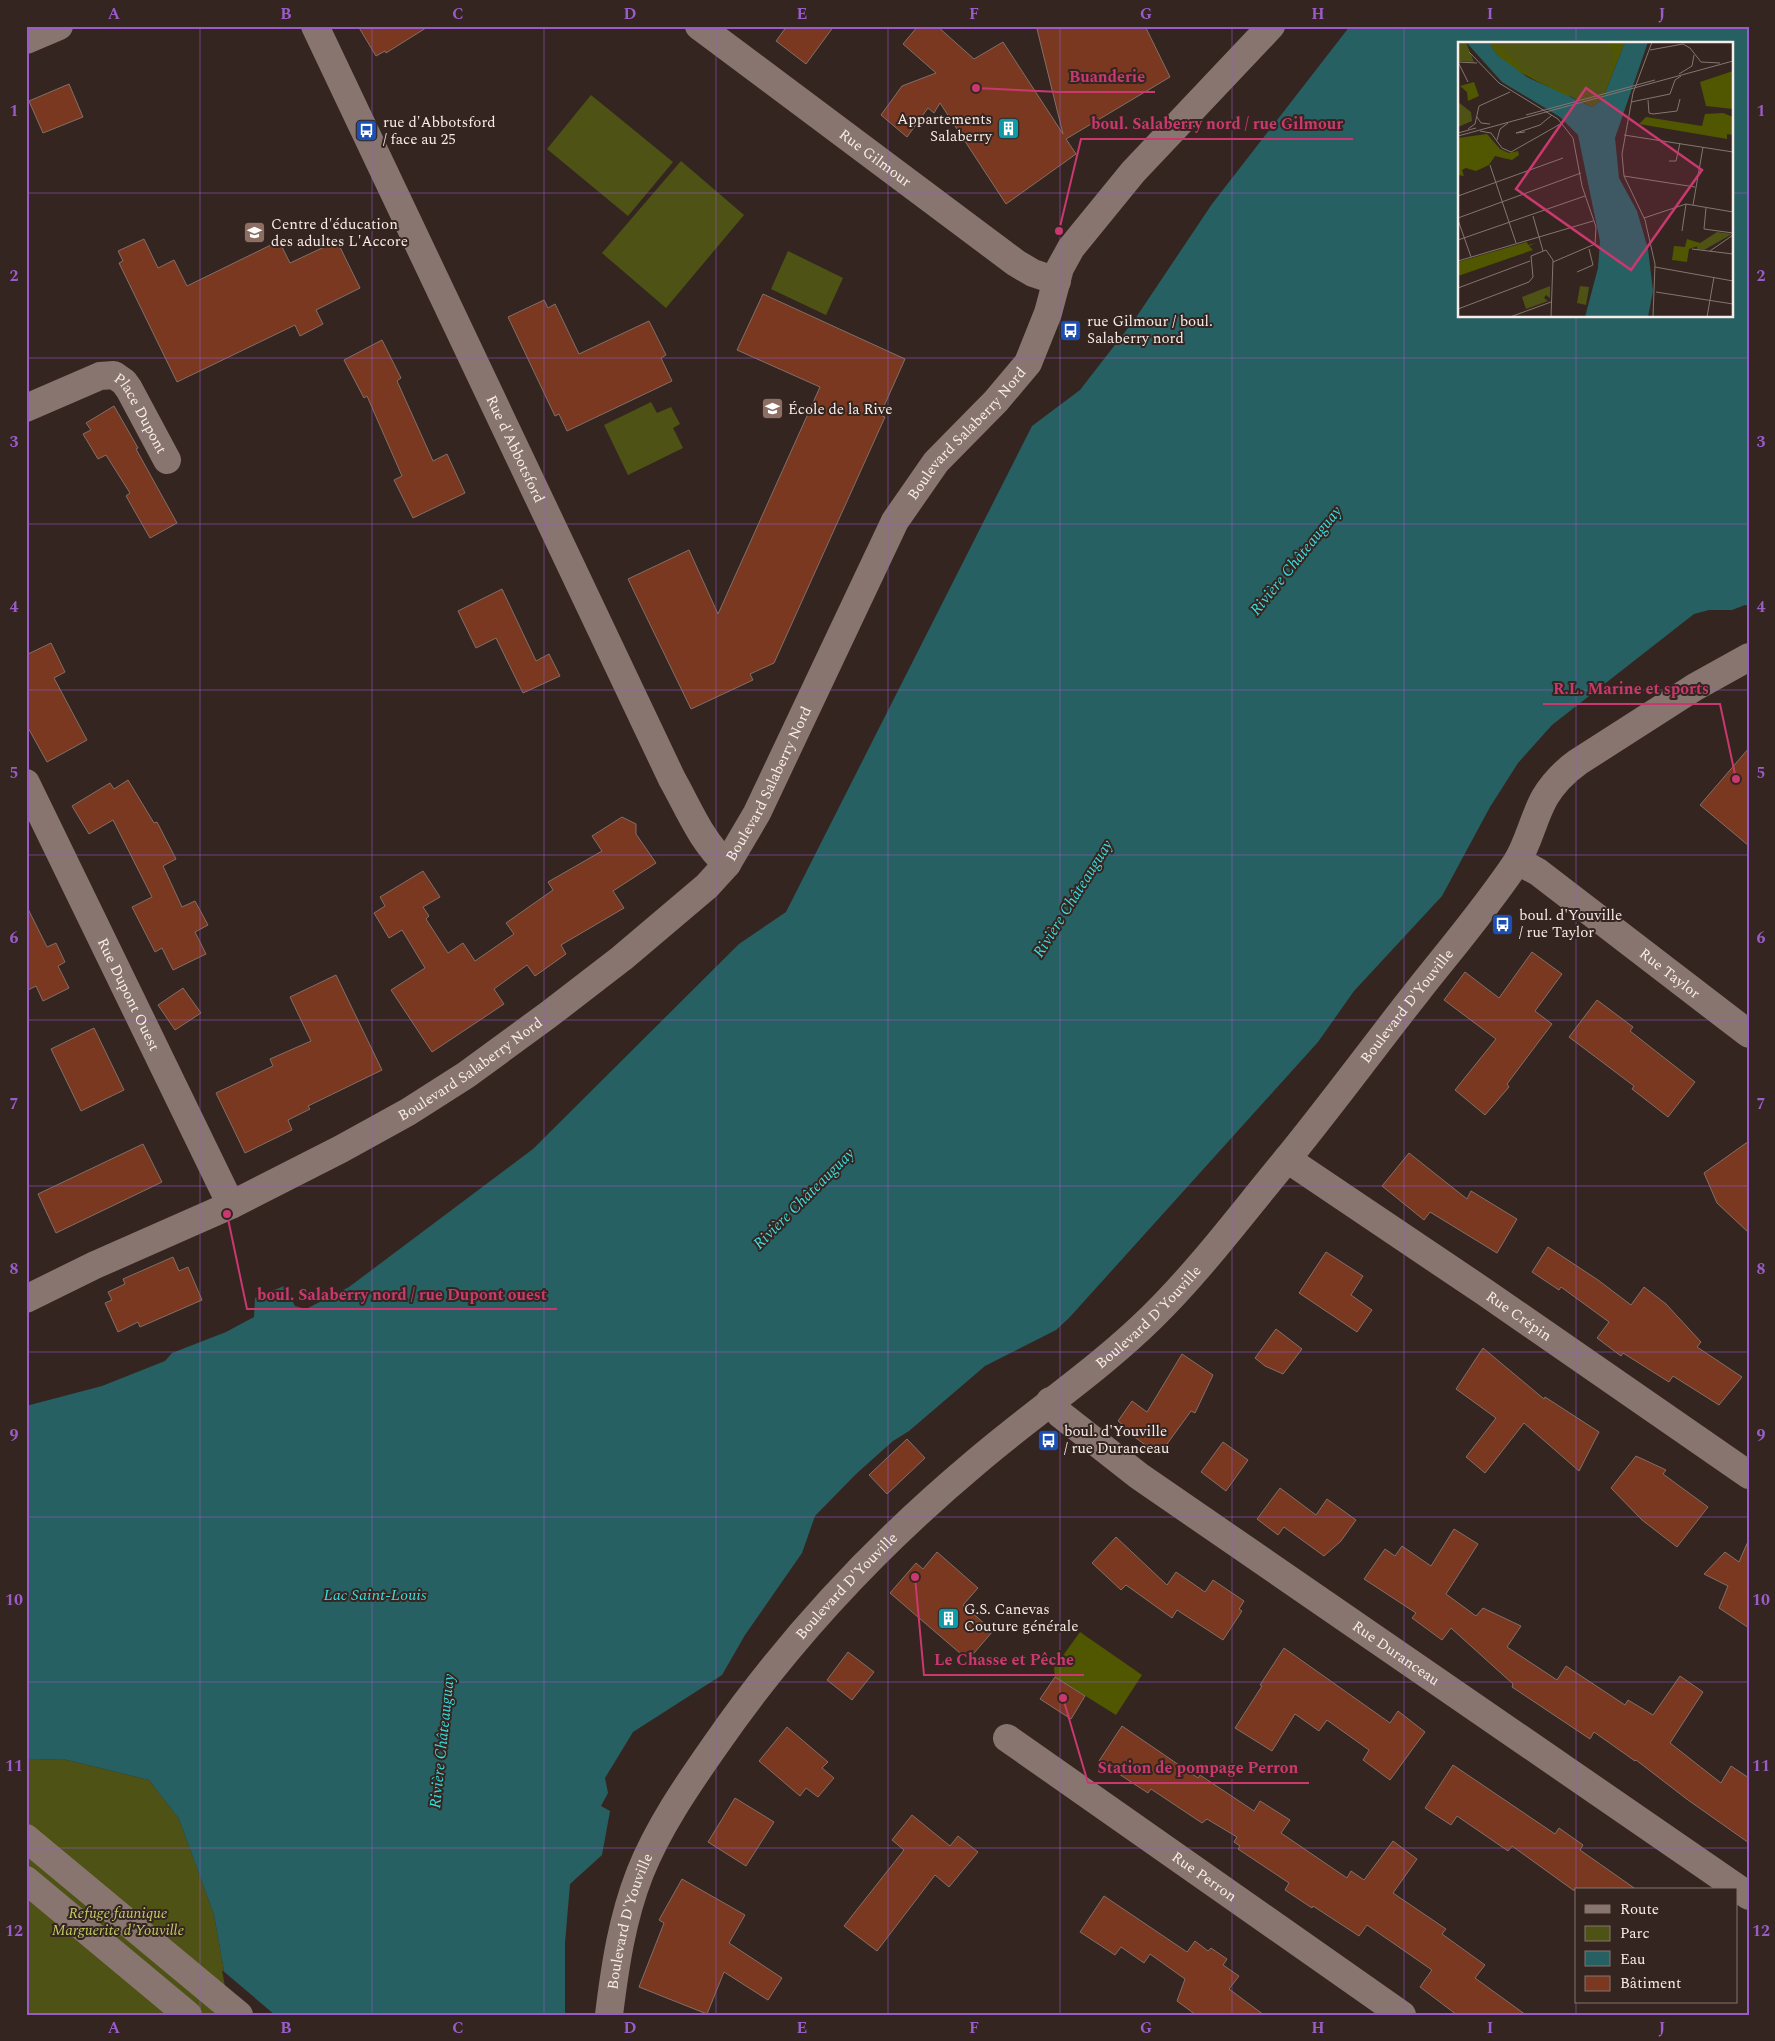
<svg xmlns="http://www.w3.org/2000/svg" width="1775" height="2041" font-family="Spectral,serif">
  <style>
    .green { fill: #4e5315 }
    .forest { fill: #515700 }
    .water { fill: #276062; fill-rule: evenodd }
    .pier { fill: #352520 }
    .building { fill: #7a3820; stroke: #826f68 }
    .lines { fill: none; stroke-linecap: round; stroke-linejoin: round }
    .minor { stroke: #89756f; stroke-width: 28 }
    .grid { fill: none; stroke: #9a5cc9; stroke-width: 1; stroke-opacity: 0.55 }
    .labels { text-anchor: middle; stroke-width: 4; stroke-linejoin: round; paint-order: stroke }
    .poi-label { font-size: 15px; fill: #f7ece8; stroke: #352520; text-anchor: start }
    .street-label { font-size: 15px; fill: #f7ece8; stroke: #352520 }
    .park-label { font-size: 15px; font-style: italic; fill: #c1cb63; stroke: #352520 }
    .water-label { font-size: 16px; font-style: italic; fill: #38dde1; stroke: #352520 }
    .inset-road { fill: none; stroke: #837570; stroke-width: 1 }
    .view { fill: #ca3870; fill-opacity: 0.15; stroke: #ca3870; stroke-width: 2.5 }
    .inset-edge { fill: none; stroke: #f7ece8; stroke-width: 2.5 }
    .leader { fill: none; stroke: #ca3870; stroke-width: 2 }
    .callout-dot { fill: #ca3870; stroke: #352520; stroke-width: 2 }
    .callout-label { font-size: 16px; text-anchor: middle; font-weight: bold; fill: #ca3870; stroke: #352520; stroke-width: 4; stroke-linejoin: round; paint-order: stroke }
    .neatline { fill: none; stroke: #9a5cc9; stroke-width: 2 }
    .grid-label { font-size: 16px; text-anchor: middle; font-weight: bold; fill: #9a5cc9 }
  </style>
  <rect width="100%" height="100%" fill="#352520"/>
  <!-- green -->
  <g class="green">
    <path d="M591 95 673 162 628 216 547 149Z"/>
    <path d="M681 161 744 215 666 308 602 253Z"/>
    <path d="M788 251 843 278 826 315 771 289Z"/>
    <path d="M651 402 657 413 671 407 680 424 673 428 683 448 628 475 604 425Z"/>
    <path d="M63 1759 149 1780 179 1819 214 1915 232 2015H26V1760Z"/>
  </g>
  <!-- forest -->
  <path class="forest" d="M1080 1632 1142 1675 1116 1715 1055 1677 1054 1668Z"/>
  <!-- water -->
  <path class="water" d="M1350 26H1749V606L1745 605 1732 610H1709L1694 614 1552 725 1518 763 1490 807 1442 896 1354 991 1318 1042 1069 1318 1056 1330 985 1366 909 1431 893 1441 856 1474 815 1516 802 1553 745 1635 722 1675 633 1732 605 1778 608 1793 601 1806 610 1811 602 1855 570 1884 565 1943V2015H232L214 1915 179 1819 149 1780 63 1759 26 1760V1406L102 1386 165 1361 172 1353 226 1332 254 1317 255 1298 284 1286 295 1306 306 1309 349 1287 533 1149 739 944 786 912 1032 426 1080 390 1135 319 1212 204ZM1459 44H1731V316H1459Z"/>
  <!-- pier -->
  <path class="pier" d="M222 1970 275 2015H230Z"/>
  <!-- building -->
  <g class="building">
    <path d="M358 26H429L386 53 385 51 376 56Z"/>
    <path d="M787 26H834L806 64 776 41Z"/>
    <path d="M918 26H937L974 59 1003 42 1063 134 1037 29 1048 26H1145L1170 77 1066 139 1076 154 1006 204 940 103 934 113 928 108 907 137 881 115 902 86 936 73 903 44Z"/>
    <path d="M69 84 83 117 43 133 29 101Z"/>
    <path d="M144 239 158 268 174 260 187 286 279 241 290 263 337 241 360 288 316 310 323 324 300 336 295 325 177 382 119 263 123 261 118 251Z"/>
    <path d="M763 294 905 359 880 415 885 417 774 663 750 674 753 680 691 709 628 579 689 550 718 614 820 387 737 350Z"/>
    <path d="M544 300 548 308 555 304 579 354 649 321 666 355 661 358 672 381 567 431 559 414 555 416 508 317Z"/>
    <path d="M382 340 401 378 397 381 433 461 447 454 465 493 413 518 394 480 402 476 367 396 364 398 344 360Z"/>
    <path d="M114 406 138 448 136 449 177 523 150 538 126 496 130 493 106 455 98 459 83 434 91 430 86 423Z"/>
    <path d="M502 589 536 661 549 654 560 676 523 693 496 638 476 648 458 611Z"/>
    <path d="M51 643 65 672 54 678 87 740 47 762 26 724V655Z"/>
    <path d="M1749 748V846L1700 805Z"/>
    <path d="M128 780 154 823 157 822 176 859 163 866 182 907 195 901 208 925 195 932 206 954 173 970 162 948 155 952 132 907 152 897 113 820 89 834 72 806 110 783 114 789Z"/>
    <path d="M622 817 636 824V834L656 863 613 891 624 908 561 945 566 954 535 976 527 965 494 989 504 1004 432 1052 391 990 425 968 402 930 389 938 374 913 385 906 380 897 423 871 440 897 423 907 429 916 426 919 448 953 463 943 475 961 514 934 506 923 553 890 548 882 602 851 592 836Z"/>
    <path d="M26 905 47 947 56 943 65 962 58 966 69 988 43 1001 36 986 26 991Z"/>
    <path d="M1532 952 1562 974 1535 1011 1552 1024 1507 1084 1509 1087 1485 1115 1455 1090 1496 1039 1444 1000 1465 972 1499 998Z"/>
    <path d="M336 975 382 1070 308 1106 310 1109 288 1120 292 1130 245 1153 216 1093 273 1066 270 1059 311 1041 290 997Z"/>
    <path d="M183 988 201 1013 175 1030 158 1005Z"/>
    <path d="M1597 1000 1633 1027 1630 1031 1695 1082 1668 1117 1632 1089 1634 1086 1569 1037Z"/>
    <path d="M94 1028 124 1090 81 1111 51 1049Z"/>
    <path d="M1749 1141V1233L1717 1203 1704 1173Z"/>
    <path d="M143 1144 162 1182 56 1233 38 1194Z"/>
    <path d="M1409 1153 1467 1199 1471 1191 1517 1219 1497 1253 1430 1212 1424 1220 1382 1186Z"/>
    <path d="M1548 1247 1598 1280 1631 1305 1644 1287 1666 1304 1701 1342 1697 1347 1742 1377 1719 1405 1673 1376 1669 1382 1623 1353 1621 1356 1597 1338 1609 1322 1561 1287 1559 1290 1532 1272Z"/>
    <path d="M1326 1252 1363 1276 1351 1295 1372 1310 1357 1332 1299 1293Z"/>
    <path d="M173 1257 179 1271 188 1267 202 1300 140 1327 138 1322 118 1332 105 1303 112 1300 108 1292 125 1284 123 1279Z"/>
    <path d="M1276 1329 1302 1349 1283 1374 1265 1366 1255 1358Z"/>
    <path d="M1483 1348 1544 1399 1545 1397 1599 1432 1579 1471 1524 1423 1485 1473 1466 1457 1496 1418 1456 1389Z"/>
    <path d="M1182 1354 1213 1375 1195 1413 1191 1411 1159 1455 1121 1427 1123 1425 1118 1421 1132 1401 1147 1412Z"/>
    <path d="M907 1439 925 1458 887 1494 869 1475Z"/>
    <path d="M1223 1442 1248 1460 1226 1491 1201 1472Z"/>
    <path d="M1636 1456 1666 1470 1663 1474 1708 1507 1677 1547 1642 1520 1611 1488Z"/>
    <path d="M1280 1488 1316 1515 1327 1499 1356 1520 1341 1541 1324 1556 1284 1527 1278 1535 1257 1519Z"/>
    <path d="M1454 1529 1478 1544 1446 1594 1476 1616 1483 1608 1521 1626 1507 1647 1557 1680 1566 1666 1625 1705 1628 1700 1653 1715 1680 1676 1703 1692 1670 1743 1721 1783 1731 1766 1749 1778V1843L1688 1800 1636 1760 1635 1761 1594 1732 1590 1739 1512 1687 1513 1684 1451 1628 1442 1640 1412 1618 1416 1613 1364 1579 1385 1549 1395 1556 1402 1546 1431 1566Z"/>
    <path d="M1116 1537 1167 1585 1176 1572 1205 1592 1213 1580 1244 1601 1239 1609 1242 1611 1223 1640 1177 1610 1172 1618 1126 1585 1121 1590 1092 1563Z"/>
    <path d="M1749 1539V1628L1719 1608 1728 1586 1704 1574 1725 1552 1739 1562Z"/>
    <path d="M937 1552 978 1588 963 1605 993 1631 968 1660 890 1593 916 1563 923 1569Z"/>
    <path d="M1284 1648 1390 1723 1398 1711 1425 1732 1390 1780 1363 1760 1369 1750 1327 1720 1319 1731 1295 1714 1272 1751 1235 1728 1262 1686 1260 1685Z"/>
    <path d="M848 1652 874 1672 852 1700 827 1680Z"/>
    <path d="M1055 1677 1085 1696 1071 1719 1040 1699Z"/>
    <path d="M1122 1726 1198 1778 1200 1775 1254 1811 1260 1801 1290 1820 1281 1833 1347 1878 1351 1871 1364 1880 1393 1841 1417 1859 1393 1893 1446 1929 1442 1934 1485 1965 1475 1978 1526 2015H1457L1420 1987 1432 1970 1367 1925 1359 1936 1313 1906 1312 1908 1285 1890 1289 1883 1238 1849 1240 1846 1234 1842 1237 1837 1207 1819 1202 1823 1151 1789 1148 1793 1099 1761Z"/>
    <path d="M787 1727 828 1762 822 1768 834 1778 818 1797 806 1788 800 1796 759 1761Z"/>
    <path d="M1453 1765 1555 1834 1559 1828 1583 1845 1580 1850 1637 1890H1573L1512 1846 1508 1851 1457 1816 1451 1825 1425 1808Z"/>
    <path d="M735 1798 774 1822 746 1866 708 1842Z"/>
    <path d="M912 1815 950 1846 958 1836 978 1852 949 1887 935 1875 877 1951 844 1926 904 1850 892 1840Z"/>
    <path d="M682 1879 745 1915 729 1943 782 1978 768 2000 724 1972 707 2014 639 1987 664 1923 659 1920Z"/>
    <path d="M1104 1896 1187 1952 1195 1941 1208 1951 1211 1948 1227 1959 1223 1965 1239 1976 1229 1989 1264 2015H1196L1177 2001 1185 1979 1150 1954 1144 1963 1121 1947 1115 1955 1080 1932Z"/>
  </g>
  <g class="lines">
    <!-- minor -->
    <g class="minor">
      <path id="s1" d="M315 26 672 779C688 807 702 843 727 864"/>
      <path id="s2" d="M699 26 1016 263 1033 273 1057 281"/>
      <path d="M26 40 59 26"/>
      <path id="s3" d="M26 408 100 376 114 375 124 382 129 389 167 460"/>
      <path id="s4" d="M26 783 231 1205"/>
      <path id="s5" d="M1518 861 1538 872 1749 1034"/>
      <path id="s6" d="M1287 1159 1486 1293 1749 1475"/>
      <path id="s7" d="M26 1299 95 1265 231 1205 341 1149 408 1112 466 1075 548 1015 622 958 707 886 727 864 757 813 895 521 936 462 996 401 1028 363 1048 313 1060 268 1071 248 1133 172 1271 26"/>
      <path id="s8" d="M1050 1401 1060 1414 1139 1476 1749 1896"/>
      <path id="s9" d="M1007 1738 1402 2015"/>
      <path d="M26 1838 239 2015"/>
      <path d="M26 1880 188 2015"/>
      <path id="s10" d="M609 2015C615 1966 622 1919 640 1873 658 1828 686 1787 714 1747 787 1641 877 1545 976 1462 1033 1413 1097 1371 1151 1318 1199 1271 1240 1216 1283 1164 1329 1108 1372 1049 1417 992 1450 950 1486 908 1516 863 1529 843 1533 818 1545 797 1554 782 1564 772 1578 762L1695 687 1749 657"/>
    </g>
  </g>
  <!-- grid -->
  <path class="grid" d="M200 26V2015M372 26V2015M544 26V2015M716 26V2015M888 26V2015M1060 26V2015M1232 26V2015M1404 26V2015M1576 26V44M26 193H1459M1731 193H1749M1576 316V2015M26 358H1749M26 524H1749M26 690H1749M26 855H1749M26 1020H1749M26 1186H1749M26 1352H1749M26 1517H1749M26 1682H1749M26 1848H1749"/>
  <!-- icons -->
  <defs>
    <symbol id="building-square" viewBox="-11 -11 22 22"><rect x="-9" y="-9" width="18" height="18" rx="4" fill="#0f9aa8" stroke="#352520"/><path d="M-4-6H4V6H1V3H-1V6H-4ZM-2.5-4.3h1.7v1.8h-1.7ZM.8-4.3h1.7v1.8H.8ZM-2.5-1h1.7V.8h-1.7ZM.8-1h1.7V.8H.8Z" fill="#fff"/></symbol>
    <symbol id="bus-square" viewBox="-11 -11 22 22"><rect x="-9" y="-9" width="18" height="18" rx="4" fill="#1a4fb4" stroke="#352520"/><path d="M-5-6H5V4H4V6H2V4H-2V6H-4V4H-5ZM-3.5-4V0h7V-4ZM-3.5 1.2v1.5H-2V1.2ZM2 1.2v1.5H3.5V1.2Z" fill="#fff"/></symbol>
    <symbol id="university-square" viewBox="-11 -11 22 22"><rect x="-9" y="-9" width="18" height="18" rx="4" fill="#8d6e63" stroke="#352520"/><path d="M0-5L7-2L0 1L-7-2ZM-4 1L0 2.5L4 1V4Q0 6-4 4Z" fill="#fff"/></symbol>
    <symbol id="school-square" viewBox="-11 -11 22 22"><rect x="-9" y="-9" width="18" height="18" rx="4" fill="#8d6e63" stroke="#352520"/><path d="M0-5L7-2L0 1L-7-2ZM-4 1L0 2.5L4 1V4Q0 6-4 4Z" fill="#fff"/></symbol>
  </defs>
  <g fill-rule="evenodd">
    <use href="#building-square" x="996" y="116" width="25" height="25"/>
    <use href="#bus-square" x="354" y="118" width="25" height="25"/>
    <use href="#university-square" x="242" y="220" width="25" height="25"/>
    <use href="#bus-square" x="1058" y="318" width="25" height="25"/>
    <use href="#school-square" x="760" y="396" width="25" height="25"/>
    <use href="#bus-square" x="1490" y="912" width="25" height="25"/>
    <use href="#bus-square" x="1036" y="1428" width="25" height="25"/>
    <use href="#building-square" x="936" y="1606" width="25" height="25"/>
  </g>
  <g class="labels">
    <!-- poi labels -->
    <g class="poi-label">
      <text x="992" y="124" text-anchor="end">Appartements<tspan x="992" dy="17">Salaberry</tspan></text>
      <text x="383" y="127">rue d'Abbotsford<tspan x="383" dy="17">/ face au 25</tspan></text>
      <text x="271" y="229">Centre d'éducation<tspan x="271" dy="17">des adultes L'Accore</tspan></text>
      <text x="1087" y="326">rue Gilmour / boul.<tspan x="1087" dy="17">Salaberry nord</tspan></text>
      <text x="788" y="414">École de la Rive</text>
      <text x="1519" y="920">boul. d'Youville<tspan x="1519" dy="17">/ rue Taylor</tspan></text>
      <text x="1064" y="1436">boul. d'Youville<tspan x="1064" dy="17">/ rue Duranceau</tspan></text>
      <text x="964" y="1614">G.S. Canevas<tspan x="964" dy="17">Couture générale</tspan></text>
    </g>
    <!-- street labels -->
    <g class="street-label">
      <text dy="5" stroke="none"><textPath href="#s2" startOffset="220">Rue Gilmour</textPath></text>
      <text dy="5" stroke="none"><textPath href="#s3" startOffset="142">Place Dupont</textPath></text>
      <text dy="5" stroke="none"><textPath href="#s7" startOffset="1326">Boulevard Salaberry Nord</textPath></text>
      <text dy="5" stroke="none"><textPath href="#s1" startOffset="468">Rue d'Abbotsford</textPath></text>
      <text dy="5" stroke="none"><textPath href="#s7" startOffset="921">Boulevard Salaberry Nord</textPath></text>
      <text dy="5" stroke="none"><textPath href="#s5" startOffset="189">Rue Taylor</textPath></text>
      <text dy="5" stroke="none"><textPath href="#s4" startOffset="235">Rue Dupont Ouest</textPath></text>
      <text dy="5" stroke="none"><textPath href="#s10" startOffset="1311">Boulevard D'Youville</textPath></text>
      <text dy="5" stroke="none"><textPath href="#s7" startOffset="501">Boulevard Salaberry Nord</textPath></text>
      <text dy="5" stroke="none"><textPath href="#s10" startOffset="906">Boulevard D'Youville</textPath></text>
      <text dy="5" stroke="none"><textPath href="#s6" startOffset="280">Rue Crépin</textPath></text>
      <text dy="5" stroke="none"><textPath href="#s10" startOffset="501">Boulevard D'Youville</textPath></text>
      <text dy="5" stroke="none"><textPath href="#s8" startOffset="429">Rue Duranceau</textPath></text>
      <text dy="5" stroke="none"><textPath href="#s9" startOffset="241">Rue Perron</textPath></text>
      <text dy="5" stroke="none"><textPath href="#s10" startOffset="96">Boulevard D'Youville</textPath></text>
    </g>
    <!-- park labels -->
    <g class="park-label">
      <text x="118" y="1918">Refuge faunique<tspan x="118" dy="17">Marguerite d'Youville</tspan></text>
    </g>
    <!-- water labels -->
    <g class="water-label">
      <text transform="translate(1295 560) rotate(-51)" y="6">Rivière Châteauguay</text>
      <text transform="translate(1072 898) rotate(-58)" y="6">Rivière Châteauguay</text>
      <text transform="translate(803 1198) rotate(-45)" y="6">Rivière Châteauguay</text>
      <text x="375" y="1600">Lac Saint-Louis</text>
      <text transform="translate(441 1741) rotate(-84)" y="6">Rivière Châteauguay</text>
    </g>
  </g>
  <!-- overview -->
  <g transform="translate(1458 42)">
    <rect width="275" height="275" fill="#352520"/>
    <path d="M0 0H8L16 20 0 19ZM31 0H167L145 57 134 65 56 27 38 12ZM0 60 13 70 14 79 0 85ZM259 190 274 192 246 208 239 207V203ZM92 244V256L88 253 86 256 90 259 68 267 64 255ZM122 244 131 245 128 263 119 261Z" fill="#4e5315"/>
    <path d="M31 0H38L68 30 89 43 109 49 113 57 56 27 38 12ZM150 0H167L146 48 156 14ZM275 29V67L248 64 242 40ZM16 40 21 54 10 59 9 50 2 44ZM265 71 275 75V93L269 92V97L181 82 188 75 244 84 247 72ZM29 92 42 107 51 111 60 109 61 113 54 118 37 114 31 123 18 129 8 126 4 128 6 134 0 133V96ZM229 197 245 202 231 207 229 220 214 218 216 204 227 205ZM69 200 70 203 78 201 71 204 75 208 0 234V220Z" fill="#515700"/>
    <path d="M8 0H31L38 12 69 35 134 65 145 57 167 0H190L157 96 161 136 179 169 190 207 195 249 190 275H127L140 226 142 199 120 93 102 75 44 40Z" fill="#276062"/>
    <path class="inset-road" d="M194 0 175 51 164 112 166 134 187 178 197 222 195 275M192 8 225 2 232 6 243 20 262 21M11 10 41 41 100 77 115 96 124 144 138 185 137 202 95 220M0 20 10 40M0 20 19 21M221 32 234 24 236 13M190 58 191 71 195 72 219 69 222 57M173 60 212 52 217 38 223 34M68 73 197 38M19 75 23 81 32 82M10 87 17 82 21 64 52 50M22 89 33 91 44 106 53 110 104 81M67 90 58 91 82 83 94 73M0 91 18 86M166 93 275 110M0 94 275 19M39 98 42 87 50 81M211 119H218L222 101M32 123 58 201M166 134 237 145M0 154 105 116M235 163 245 105M248 166 246 187 275 191M75 174 85 209M0 176 123 131M186 176 228 162 275 170M0 178 13 215M224 189 228 162M0 198 127 154M234 207 275 212M252 209 275 193M0 219 135 179M197 225 275 239M119 230 135 223 131 207M0 246 72 219M198 250 275 262M0 267 71 240 75 235 73 214 88 208 95 218 93 275M52 275 93 260M249 275 256 235"/>
    <path class="view" d="M128 46 244 128 173 228 58 147Z"/>
    <rect width="275" height="275" class="inset-edge"/>
  </g>
  <!-- callouts -->
  <path class="leader" d="M976 88L1059 92H1155M1059 231L1081 139H1353M1736 779L1720 704H1543M227 1214L247 1309H557M915 1577L924 1675H1084M1063 1698L1088 1783H1309"/>
  <g class="callout-dot">
    <circle cx="976" cy="88" r="5"/>
    <circle cx="1059" cy="231" r="5"/>
    <circle cx="1736" cy="779" r="5"/>
    <circle cx="227" cy="1214" r="5"/>
    <circle cx="915" cy="1577" r="5"/>
    <circle cx="1063" cy="1698" r="5"/>
  </g>
  <g class="callout-label">
    <text x="1107" y="82">Buanderie</text>
    <text x="1217" y="129">boul. Salaberry nord / rue Gilmour</text>
    <text x="1631" y="694">R.L. Marine et sports</text>
    <text x="402" y="1300">boul. Salaberry nord / rue Dupont ouest</text>
    <text x="1004" y="1665">Le Chasse et Pêche</text>
    <text x="1198" y="1773">Station de pompage Perron</text>
  </g>
  <!-- border -->
  <rect width="1775" height="2041" fill="none" stroke="#352520" stroke-width="55"/>
  <!-- legend -->
  <rect x="1575" y="1888" width="162" height="115" fill="#352520" stroke="#837570"/>
  <rect x="1585" y="1905" width="25" height="8" fill="#89756f" stroke="#837570"/>
  <text x="1620" y="1914" font-size="15" fill="#f7ece8">Route</text>
  <rect x="1585" y="1926" width="25" height="15" fill="#4e5315" stroke="#837570"/>
  <text x="1620" y="1938" font-size="15" fill="#f7ece8">Parc</text>
  <rect x="1585" y="1951" width="25" height="15" fill="#276062" stroke="#837570"/>
  <text x="1620" y="1964" font-size="15" fill="#f7ece8">Eau</text>
  <rect x="1585" y="1976" width="25" height="15" fill="#7a3820" stroke="#837570"/>
  <text x="1620" y="1988" font-size="15" fill="#f7ece8">Bâtiment</text>
  <rect x="28" y="28" width="1720" height="1986" class="neatline"/>
  <g class="grid-label">
    <text x="114" y="19">A</text>
    <text x="286" y="19">B</text>
    <text x="458" y="19">C</text>
    <text x="630" y="19">D</text>
    <text x="802" y="19">E</text>
    <text x="974" y="19">F</text>
    <text x="1146" y="19">G</text>
    <text x="1318" y="19">H</text>
    <text x="1490" y="19">I</text>
    <text x="1662" y="19">J</text>
    <text x="14" y="116">1</text>
    <text x="1761" y="116">1</text>
    <text x="14" y="281">2</text>
    <text x="1761" y="281">2</text>
    <text x="14" y="447">3</text>
    <text x="1761" y="447">3</text>
    <text x="14" y="612">4</text>
    <text x="1761" y="612">4</text>
    <text x="14" y="778">5</text>
    <text x="1761" y="778">5</text>
    <text x="14" y="943">6</text>
    <text x="1761" y="943">6</text>
    <text x="14" y="1109">7</text>
    <text x="1761" y="1109">7</text>
    <text x="14" y="1274">8</text>
    <text x="1761" y="1274">8</text>
    <text x="14" y="1440">9</text>
    <text x="1761" y="1440">9</text>
    <text x="14" y="1605">10</text>
    <text x="1761" y="1605">10</text>
    <text x="14" y="1771">11</text>
    <text x="1761" y="1771">11</text>
    <text x="14" y="1936">12</text>
    <text x="1761" y="1936">12</text>
    <text x="114" y="2033">A</text>
    <text x="286" y="2033">B</text>
    <text x="458" y="2033">C</text>
    <text x="630" y="2033">D</text>
    <text x="802" y="2033">E</text>
    <text x="974" y="2033">F</text>
    <text x="1146" y="2033">G</text>
    <text x="1318" y="2033">H</text>
    <text x="1490" y="2033">I</text>
    <text x="1662" y="2033">J</text>
  </g>
</svg>
